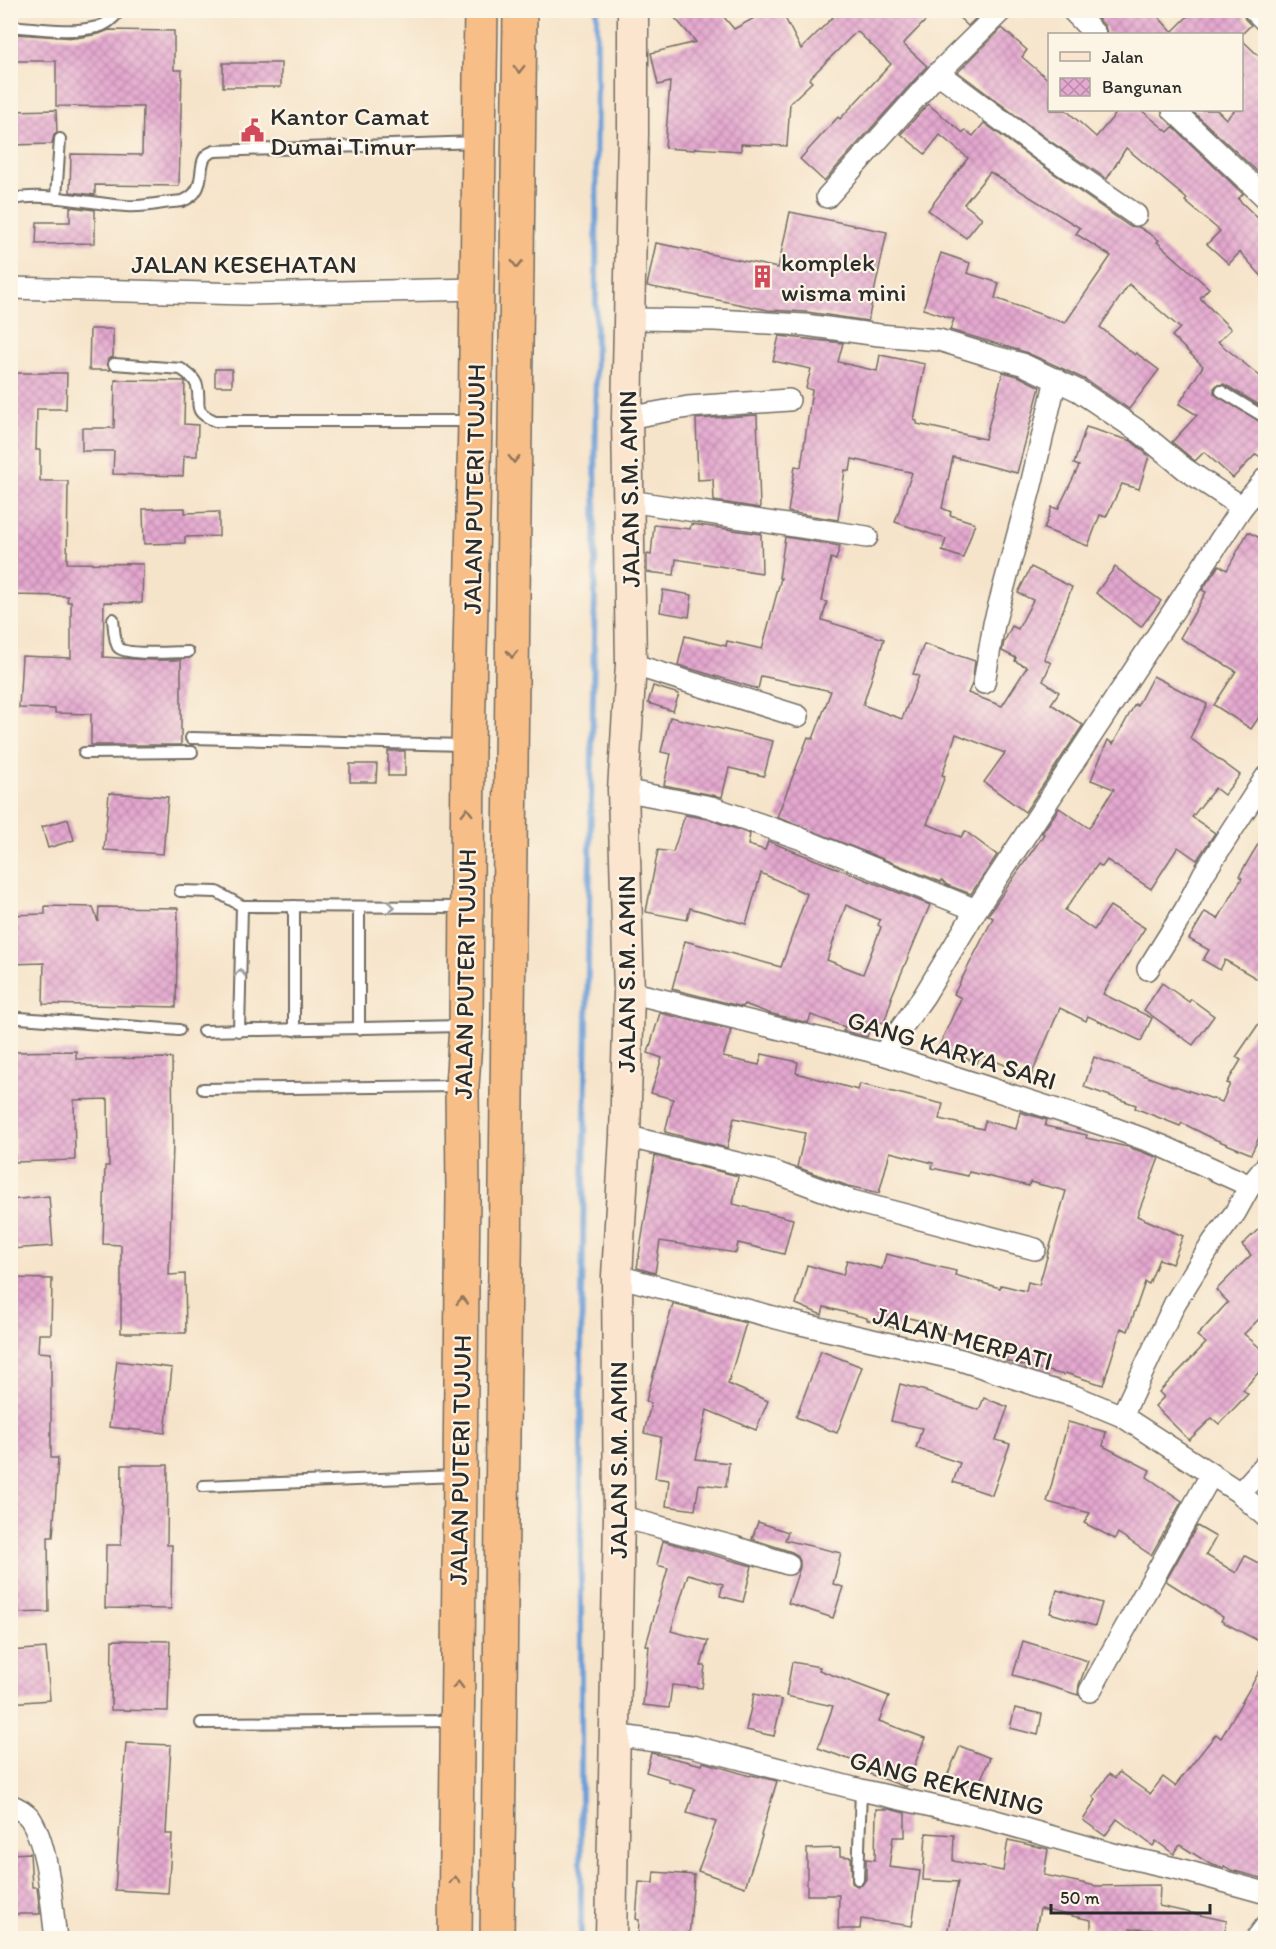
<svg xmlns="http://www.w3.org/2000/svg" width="1276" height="1949" font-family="Itim,sans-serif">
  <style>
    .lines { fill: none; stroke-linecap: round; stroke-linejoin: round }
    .stream { stroke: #6c9fd7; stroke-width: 6 }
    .building { fill: url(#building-cross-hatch); fill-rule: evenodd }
    .lane-casing { stroke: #726c63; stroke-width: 14 }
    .street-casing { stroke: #726c63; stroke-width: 24 }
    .secondary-casing { stroke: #726c63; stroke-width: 33 }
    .highway-casing { stroke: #726c63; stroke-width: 36 }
    .lane { stroke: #fff; stroke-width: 10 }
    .street { stroke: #fff; stroke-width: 21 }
    .secondary { stroke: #fce5cf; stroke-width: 30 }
    .highway { stroke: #f7be88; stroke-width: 33 }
    .oneway { stroke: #91745a }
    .oneway2 { stroke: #a0a0a0 }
    .labels { text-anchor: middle; stroke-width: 4.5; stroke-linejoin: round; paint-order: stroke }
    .poi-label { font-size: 26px; fill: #2b2b2b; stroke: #fcf5e5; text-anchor: start }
    .street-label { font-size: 26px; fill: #2b2b2b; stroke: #fcf5e5 }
  </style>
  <defs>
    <pattern id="building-cross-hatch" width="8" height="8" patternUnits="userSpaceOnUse" patternTransform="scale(1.5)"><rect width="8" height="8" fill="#e5a8d0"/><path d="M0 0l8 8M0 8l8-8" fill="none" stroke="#ba89a9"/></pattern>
  </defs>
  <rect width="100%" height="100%" fill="#fcf5e5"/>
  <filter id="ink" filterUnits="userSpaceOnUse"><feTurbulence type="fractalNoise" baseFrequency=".0167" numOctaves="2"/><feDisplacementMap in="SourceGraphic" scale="12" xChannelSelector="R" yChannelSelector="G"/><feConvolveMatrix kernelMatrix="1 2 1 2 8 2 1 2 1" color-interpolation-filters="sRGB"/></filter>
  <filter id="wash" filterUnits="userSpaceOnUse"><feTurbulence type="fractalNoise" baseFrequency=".008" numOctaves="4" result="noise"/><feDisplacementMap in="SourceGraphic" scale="24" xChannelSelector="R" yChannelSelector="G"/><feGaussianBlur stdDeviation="1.35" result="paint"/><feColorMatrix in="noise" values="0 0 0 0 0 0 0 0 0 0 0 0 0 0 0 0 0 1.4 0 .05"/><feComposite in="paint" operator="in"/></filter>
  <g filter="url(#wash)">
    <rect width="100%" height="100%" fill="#f6e4ca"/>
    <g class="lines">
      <!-- stream -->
      <path class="stream" d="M581 1938V1350L595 584 597 10"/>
    </g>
    <g id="blocks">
      <!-- building -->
      <g class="building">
        <path d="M684 10H718L734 29 769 10H781L801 49 840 10H936L903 44 927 66 824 181 800 159 838 117 840 119 891 64 857 31 809 79 812 82 790 103 787 146 741 144V151L695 148 694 150 665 148 670 82 658 85 651 53 696 42 675 18Z"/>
        <path d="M951 10H983V11L968 26Z"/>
        <path d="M1090 10H1152L1172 32 1194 10H1242L1245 19 1251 25 1242 34H1107L1105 26Z"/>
        <path d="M1002 28 1027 50 1022 57 1050 81V110H1066L1096 137 1119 110H1141L1168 132 1173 127 1243 194 1238 199 1266 226V281L1240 252 1229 264 1207 244 1220 231 1185 201 1187 199 1126 148 1107 179 1047 139 958 72Z"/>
        <path d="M109 30 174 31V70H182L179 186 95 185V195L70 192 71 154 142 155 143 107 56 106V61H14V34L76 38 99 34Z"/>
        <path d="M1242 40 1266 63V170L1261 175 1191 110H1217L1226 119 1235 110H1242Z"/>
        <rect x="223" y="63" width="58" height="24"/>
        <path d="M928 104 963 133 965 130 973 136 984 123 1033 159 1129 226 1139 227 1159 240 1157 242 1209 288 1200 298 1231 329 1218 342 1266 381V409L1224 384 1217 385 1214 388V394L1266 425V461L1256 454 1233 478 1204 452 1195 461 1172 442 1197 415 1179 404 1203 366 1172 336 1180 328 1129 284 1100 327 1135 355 1136 353 1159 370 1129 409 1086 380 1059 367 1025 352 950 330 954 319 923 309 941 253 970 263 967 273 999 283 995 298 1065 323 1111 256 1076 234 1080 228 990 172 964 204 982 218 966 238 928 210 968 158 940 135 925 154 901 134Z"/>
        <path d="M56 110 57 132 54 135 52 144 10 145V111Z"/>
        <path d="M70 207 95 210V243L36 244 37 222H70Z"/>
        <path d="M790 212 887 232 868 321 807 312 768 310 647 286 656 243 778 268Z"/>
        <path d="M90 329H113V357L108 359 107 363 110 370H89Z"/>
        <path d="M779 336 843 343 838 362 877 371 880 355 925 364 914 420 917 421V424L985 439 1003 372 1018 376 1040 387 1017 473 953 457 942 508 951 512 950 515 975 523 963 558 942 551 946 539 895 522 912 473 910 472 852 459 850 471 845 470 838 520 788 512 795 466 801 467 812 390 806 388 811 369 773 361Z"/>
        <rect x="215" y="369" width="17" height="17"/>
        <path d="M10 373H67L66 409H37L36 450H40V481H68L67 563 143 564 142 603 104 602 103 657 151 660H181V745H91V714L55 713V709L19 708 22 656 71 658V602H67L68 596 10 595Z"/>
        <path d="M115 380 185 381 184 424 198 425 197 456H184L183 476 113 474 114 451H82V428H114Z"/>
        <path d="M757 415 760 508 714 501 713 479 698 480 696 419Z"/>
        <path d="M1086 427 1131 441 1149 456 1139 489 1122 484 1106 517 1100 515 1088 546 1044 529 1052 507 1058 509 1079 466 1074 464Z"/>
        <path d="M185 508V513L219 512V536L185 537V543L144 544 143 509Z"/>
        <path d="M691 524 761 534 762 573 676 559 674 575 647 572V554L651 555 654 525 690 529Z"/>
        <path d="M1248 532 1266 541V707L1251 729 1214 705 1236 671 1180 638 1206 592 1202 590 1219 565 1227 570Z"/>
        <path d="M785 537 840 546 836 560 831 558 822 601 827 602 822 620 884 639 863 705 902 719 919 676 913 674 924 644 975 661 972 684 968 693 1002 706 1027 667 1015 661 1016 658 1002 651 1004 642 1012 626 1018 629 1033 600 1018 593 1031 567 1072 587 1044 659 1051 663 1043 681 1059 692 1051 704 1083 725 1025 812 984 782 1005 753 956 734 942 775 945 776 927 824 961 837 965 831 997 855 971 894 947 885 942 880 941 882 777 817 808 737 813 739 831 691 761 676 758 689 678 665 685 636 726 646 727 641 762 649 781 578H779Z"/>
        <path d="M1115 567 1161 601 1141 627 1096 593Z"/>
        <path d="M663 590 692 595 689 617 660 612Z"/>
        <path d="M1153 676 1207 704 1190 738 1240 775 1224 795 1215 788 1192 817 1215 833 1197 860 1178 847 1151 889 1107 860 1102 867 1098 864 1065 910 1094 930 1110 906 1145 928 1103 994 1152 1018 1141 1041 1088 1016 1086 1021 1060 1008 1031 1076 981 1055 977 1063 939 1046 961 998 954 994 993 918 988 915 1044 834 1042 833 1059 808 1089 828 1114 789 1091 780 1108 740 1113 744 1135 704 1137 706Z"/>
        <path d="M653 686 679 694 673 711 648 703Z"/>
        <path d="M670 717 773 741 764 776 729 768 722 797 664 785 671 754 661 752Z"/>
        <rect x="388" y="751" width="17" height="25"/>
        <path d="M350 764H377L376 782H350Z"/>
        <path d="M109 793 168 797 163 854 104 850Z"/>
        <path d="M685 815 708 819 750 834 748 845 765 850 768 841 930 905 891 998H892L884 1023 873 1020 867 1037 843 1031 845 1027 811 1015 808 1023 769 1013 744 1004 743 1007 672 989 685 941 781 967 807 894 761 873 746 924 690 908 687 920 646 912 658 850 673 852ZM846 905 880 920 878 925 881 927 863 974 827 960Z"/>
        <path d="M68 819 74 840 48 848 42 827Z"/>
        <path d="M1266 831V984L1225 960 1220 970 1203 960 1209 950 1189 939 1205 912 1218 919 1242 878 1239 876Z"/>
        <path d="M45 906 93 907 98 922 99 907 178 908 176 1007 43 1004 44 963 10 964V915L45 914Z"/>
        <path d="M1162 983 1189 1002 1191 999 1214 1016 1193 1045 1144 1010Z"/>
        <path d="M660 1013 731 1030 723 1057 759 1065 762 1054 798 1062 796 1073 858 1090 860 1084 943 1104 939 1119 983 1129 985 1121 1016 1129 1020 1112 1047 1120 1045 1126 1087 1135 1086 1138 1128 1147 1159 1158 1137 1216 1183 1236 1172 1264 1159 1259 1149 1284 1145 1282 1128 1331 1121 1328 1103 1385 1065 1373 1064 1375 1006 1361 1009 1349 944 1332 946 1327 905 1317 901 1330 867 1320V1318L824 1307 822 1315 796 1304 807 1265 843 1275 847 1260 882 1269 886 1254 956 1271 955 1275 1000 1288 1001 1285 1026 1291 1028 1282 1039 1285 1066 1191 1030 1182 1029 1186 969 1172 968 1176 932 1168 933 1163 890 1152 879 1193 848 1186 797 1167 805 1133 734 1118 727 1148 665 1132 673 1099 651 1093 662 1058 648 1053Z"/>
        <path d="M1266 1013 1265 1125 1251 1154 1212 1138 1182 1123 1180 1126 1135 1108 1136 1105 1084 1087 1094 1057 1175 1087V1086L1222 1102 1230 1084 1227 1083 1241 1060 1236 1057Z"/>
        <path d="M76 1051V1059L172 1058 173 1143 169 1275 185 1274 186 1333H121V1245L103 1244 105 1166H109L108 1099 74 1100 75 1160 15 1162 13 1101H10V1052Z"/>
        <path d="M655 1156 738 1176 733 1204 793 1219 784 1254 738 1243 736 1253 660 1241 655 1273 637 1268Z"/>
        <path d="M49 1196 53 1246 10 1249V1200Z"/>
        <path d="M1266 1222V1312L1244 1334 1266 1353V1364L1243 1390 1248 1394 1219 1424 1212 1418 1189 1440 1155 1406 1164 1397 1159 1392 1206 1343 1197 1336 1228 1302 1216 1290 1251 1255 1242 1245Z"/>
        <path d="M10 1278 52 1279 51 1334H39L38 1352 51 1353V1458H58L53 1537H48L49 1612 10 1613V1476L13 1440H10Z"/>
        <path d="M673 1304 746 1323 728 1384 768 1401 756 1430 707 1410 696 1459 729 1463 726 1487 699 1484 695 1510 666 1506 669 1480 655 1478 661 1437 644 1433 651 1403 646 1401Z"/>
        <path d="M821 1351 862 1367 837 1433 796 1417Z"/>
        <path d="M117 1361 172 1368 165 1433 109 1427Z"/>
        <path d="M900 1384 926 1391V1392L979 1410 984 1398 1008 1407 996 1440 1010 1444 992 1495 953 1482 960 1463 916 1448 922 1428 891 1421Z"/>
        <path d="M1068 1422 1106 1432 1103 1446 1150 1470 1147 1477 1182 1501 1151 1555 1118 1533 1115 1539 1084 1523 1090 1513 1047 1502Z"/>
        <path d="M122 1465H168L167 1545H172L171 1609 105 1608 106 1545H121Z"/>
        <path d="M758 1522 788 1532 785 1540 841 1553 833 1584 843 1587 833 1618 788 1603 800 1567V1561L797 1555 792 1552 752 1539Z"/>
        <path d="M1197 1526 1216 1537 1206 1555 1236 1573 1245 1556 1266 1567V1645L1221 1621 1223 1617 1166 1581Z"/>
        <path d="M663 1541 752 1566 743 1602 720 1596 723 1584 688 1574 671 1631 708 1641 701 1666H705L702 1688 672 1685 669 1708 643 1705 649 1646 646 1645 668 1568 657 1565Z"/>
        <path d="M1057 1590 1102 1603 1095 1626 1050 1613Z"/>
        <path d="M112 1640 170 1641 168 1711 111 1710Z"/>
        <path d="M1023 1641 1088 1661 1079 1685 1078 1695 1013 1675Z"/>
        <path d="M46 1648 50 1700 10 1703V1651Z"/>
        <path d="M1266 1660V1872L1261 1878 1231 1870 1224 1866 1223 1868 1210 1864 1180 1845 1174 1854 1156 1841 1153 1846 1117 1819 1105 1836 1083 1820 1096 1800 1093 1797 1109 1774 1115 1778 1119 1772 1150 1794 1163 1777 1175 1786 1216 1734 1221 1738Z"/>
        <path d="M792 1662 820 1667 819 1670 889 1696 879 1721 925 1738 906 1787 867 1773 870 1767 818 1748 833 1706 786 1696Z"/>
        <path d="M754 1694 782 1700 774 1736 746 1730Z"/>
        <path d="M1015 1708 1042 1714 1038 1735 1010 1728Z"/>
        <path d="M126 1743 171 1745 166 1834H172L168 1893 115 1890Z"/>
        <path d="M960 1746 990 1758 974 1795 944 1783Z"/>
        <path d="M651 1753 702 1765 703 1762 750 1776 751 1775 777 1781 761 1835 762 1836 745 1887 698 1871 716 1822 687 1813 695 1789 669 1782V1779L646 1772Z"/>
        <path d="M876 1809H889L905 1813V1837H893L889 1867 920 1871 912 1926 861 1919 860 1929H838L839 1895H807V1849L840 1848V1856L851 1857 852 1883 857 1886 862 1885 866 1879V1859L875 1860Z"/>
        <path d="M926 1833 954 1835 953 1861 1003 1871 1008 1840 1048 1849 1044 1875 1096 1886 1160 1885 1159 1906 1227 1921 1223 1938H1167L1169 1930 1130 1929V1938H1091V1920L1040 1909 1034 1938H946L958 1882 923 1880Z"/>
        <path d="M30 1853 32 1887H37L40 1914H10V1854Z"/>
        <path d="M654 1872 694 1875 689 1938H638L639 1920 636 1919 639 1882 653 1883Z"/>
      </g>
    </g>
  </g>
  <g filter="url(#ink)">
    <use href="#blocks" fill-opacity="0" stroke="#726c63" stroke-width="1.5"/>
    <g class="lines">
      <defs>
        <g id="lane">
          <path d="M10 26C38 28 70 34 97 27 107 25 114 18 120 10"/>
          <path d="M56 198 60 139"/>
          <path d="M10 200C42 191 93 204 126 206 139 207 151 205 163 203 169 202 176 202 182 201 209 192 196 164 207 155 209 153 212 152 215 151L477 142"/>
          <path d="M114 364 181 369C187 373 195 378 197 386 202 405 190 410 215 421H472"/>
          <path d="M1221 391 1266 418"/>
          <path d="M113 619C114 627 114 640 118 647 125 656 175 652 188 652"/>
          <path d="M191 738 464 745"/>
          <path d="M84 753 192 752"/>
          <path d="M180 891 217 892 242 906"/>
          <path d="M294 906V1030"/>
          <path d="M359 907V1029"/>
          <path d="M20 1018 179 1030"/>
          <path d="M203 1031 463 1026"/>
          <path d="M239 1031 242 906 464 907"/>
          <path d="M203 1089 458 1086"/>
          <path d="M203 1486 457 1476"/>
          <path d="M201 1723 455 1721"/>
          <path d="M858 1879 861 1790"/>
        </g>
        <g id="street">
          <path d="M1072 10 1095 34"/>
          <path d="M1254 10 1266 22"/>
          <path d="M938 73 1040 149 1136 215"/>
          <path d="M1173 110 1266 198"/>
          <path d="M827 197 938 73 1002 10"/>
          <path d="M10 288 247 294 477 289"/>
          <path d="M629 319 715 320 805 325 879 335 939 340 991 356 1022 364 1079 391 1140 432 1185 469 1242 507"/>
          <path d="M627 418 688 407 789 400"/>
          <path d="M629 501 867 537"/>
          <path d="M631 664 798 716"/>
          <path d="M984 683 994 624 1031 485 1056 379"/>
          <path d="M623 790 711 807 799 838 976 910"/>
          <path d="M1148 969 1185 910 1204 873 1266 777"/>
          <path d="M629 992 883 1054 1116 1129 1160 1145 1250 1186"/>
          <path d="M883 1054 924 996 976 910 1242 507 1266 478"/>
          <path d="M625 1136 774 1172 852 1201 1035 1249"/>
          <path d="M617 1276 792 1322 961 1360 1039 1386 1074 1396 1122 1416 1240 1493 1266 1517"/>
          <path d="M1122 1416 1175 1303 1213 1242 1235 1213 1250 1186 1266 1166"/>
          <path d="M1240 1493 1266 1464"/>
          <path d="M619 1516 734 1547 788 1564"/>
          <path d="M1090 1691 1211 1475"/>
          <path d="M614 1735 691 1746 861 1790 985 1818 1117 1855 1179 1869 1266 1893"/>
          <path d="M10 1805C18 1808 25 1812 30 1818 49 1847 51 1904 56 1938"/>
          <path d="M1257 1938 1266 1926"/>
        </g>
        <path id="secondary" d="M611 1938 619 1516 617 1276 625 1136 629 992 623 790 631 664 627 418 633 134V10"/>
        <g id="highway">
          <path d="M455 1938 463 1193 462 1086 466 1026 468 745 475 421 481 10"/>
          <path d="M497 1938 520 10"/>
        </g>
      </defs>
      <!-- lane casing -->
      <use href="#lane" class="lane-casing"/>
      <!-- street casing -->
      <use href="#street" class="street-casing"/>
      <!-- secondary casing -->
      <use href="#secondary" class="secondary-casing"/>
      <!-- highway casing -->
      <use href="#highway" class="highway-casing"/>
      <!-- lane -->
      <use href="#lane" class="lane"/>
      <!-- street -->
      <use href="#street" class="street"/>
      <!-- secondary -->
      <use href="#secondary" class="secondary"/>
      <!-- highway -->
      <use href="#highway" class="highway"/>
    </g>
    <!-- one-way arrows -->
    <defs><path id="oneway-chevron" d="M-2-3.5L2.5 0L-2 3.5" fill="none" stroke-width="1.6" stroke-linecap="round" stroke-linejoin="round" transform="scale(1.5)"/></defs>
    <g class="oneway">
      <use href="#oneway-chevron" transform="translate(519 69) rotate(91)"/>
      <use href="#oneway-chevron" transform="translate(517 264) rotate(91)"/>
      <use href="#oneway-chevron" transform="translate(514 459) rotate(91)"/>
      <use href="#oneway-chevron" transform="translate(512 654) rotate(91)"/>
      <use href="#oneway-chevron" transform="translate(467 812) rotate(-89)"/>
      <use href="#oneway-chevron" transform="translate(462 1301) rotate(-89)"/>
      <use href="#oneway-chevron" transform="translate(458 1685) rotate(-89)"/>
      <use href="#oneway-chevron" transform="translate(455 1880) rotate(-89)"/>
    </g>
    <g class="oneway2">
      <use href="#oneway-chevron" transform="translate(391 907)"/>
      <use href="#oneway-chevron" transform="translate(240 973) rotate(-89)"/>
    </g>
  </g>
  <!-- icons -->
  <defs>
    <symbol id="civic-bare" viewBox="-9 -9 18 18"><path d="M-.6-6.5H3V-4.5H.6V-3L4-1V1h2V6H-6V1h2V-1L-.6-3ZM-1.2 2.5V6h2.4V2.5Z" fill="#d1495b" stroke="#fcf5e5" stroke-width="2.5" paint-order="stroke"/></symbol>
    <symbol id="building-bare" viewBox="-9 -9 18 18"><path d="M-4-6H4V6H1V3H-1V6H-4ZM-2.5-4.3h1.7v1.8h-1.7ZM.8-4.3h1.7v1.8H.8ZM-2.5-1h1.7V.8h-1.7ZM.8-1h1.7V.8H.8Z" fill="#d1495b" stroke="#fcf5e5" stroke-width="2.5" paint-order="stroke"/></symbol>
  </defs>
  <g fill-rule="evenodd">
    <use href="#civic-bare" x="236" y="114" width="33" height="33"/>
    <use href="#building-bare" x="746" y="260" width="33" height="33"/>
  </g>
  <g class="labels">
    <!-- poi labels -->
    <g class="poi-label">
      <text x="270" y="125">Kantor Camat<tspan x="270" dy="30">Dumai Timur</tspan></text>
      <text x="781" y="271">komplek<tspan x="781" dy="30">wisma mini</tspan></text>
    </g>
    <!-- street labels -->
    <g class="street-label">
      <text x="244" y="273">JALAN KESEHATAN</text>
      <text transform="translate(474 489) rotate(-89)" y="9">JALAN PUTERI TUJUH</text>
      <text transform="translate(629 489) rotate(-91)" y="9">JALAN S.M. AMIN</text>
      <text transform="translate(465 974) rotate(-89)" y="9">JALAN PUTERI TUJUH</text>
      <text transform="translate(626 974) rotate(-90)" y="9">JALAN S.M. AMIN</text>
      <text transform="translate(952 1050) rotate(17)" y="9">GANG KARYA SARI</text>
      <text transform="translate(963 1338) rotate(15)" y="9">JALAN MERPATI</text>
      <text transform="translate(460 1460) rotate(-89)" y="9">JALAN PUTERI TUJUH</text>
      <text transform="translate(618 1460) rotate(-90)" y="9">JALAN S.M. AMIN</text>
      <text transform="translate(947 1783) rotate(14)" y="9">GANG REKENING</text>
    </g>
  </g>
  <!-- margin -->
  <rect width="1276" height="1949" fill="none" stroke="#fcf5e5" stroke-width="36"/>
  <!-- legend -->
  <rect x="1048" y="33" width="195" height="78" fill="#fcf5e5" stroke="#a8a49b" stroke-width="1.5"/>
  <rect x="1060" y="52" width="30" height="9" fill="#fce5cf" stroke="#a8a49b" stroke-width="1.5"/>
  <text x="1102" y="63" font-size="18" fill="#2b2b2b">Jalan</text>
  <rect x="1060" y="78" width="30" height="18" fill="url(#building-cross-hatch)" stroke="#a8a49b" stroke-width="1.5"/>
  <text x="1102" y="93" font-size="18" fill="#2b2b2b">Bangunan</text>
  <!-- scale -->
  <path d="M1051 1904v9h159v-9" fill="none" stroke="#2b2b2b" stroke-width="3"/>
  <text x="1060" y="1904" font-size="18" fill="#2b2b2b" stroke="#fcf5e5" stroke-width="4.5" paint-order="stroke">50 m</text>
</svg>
